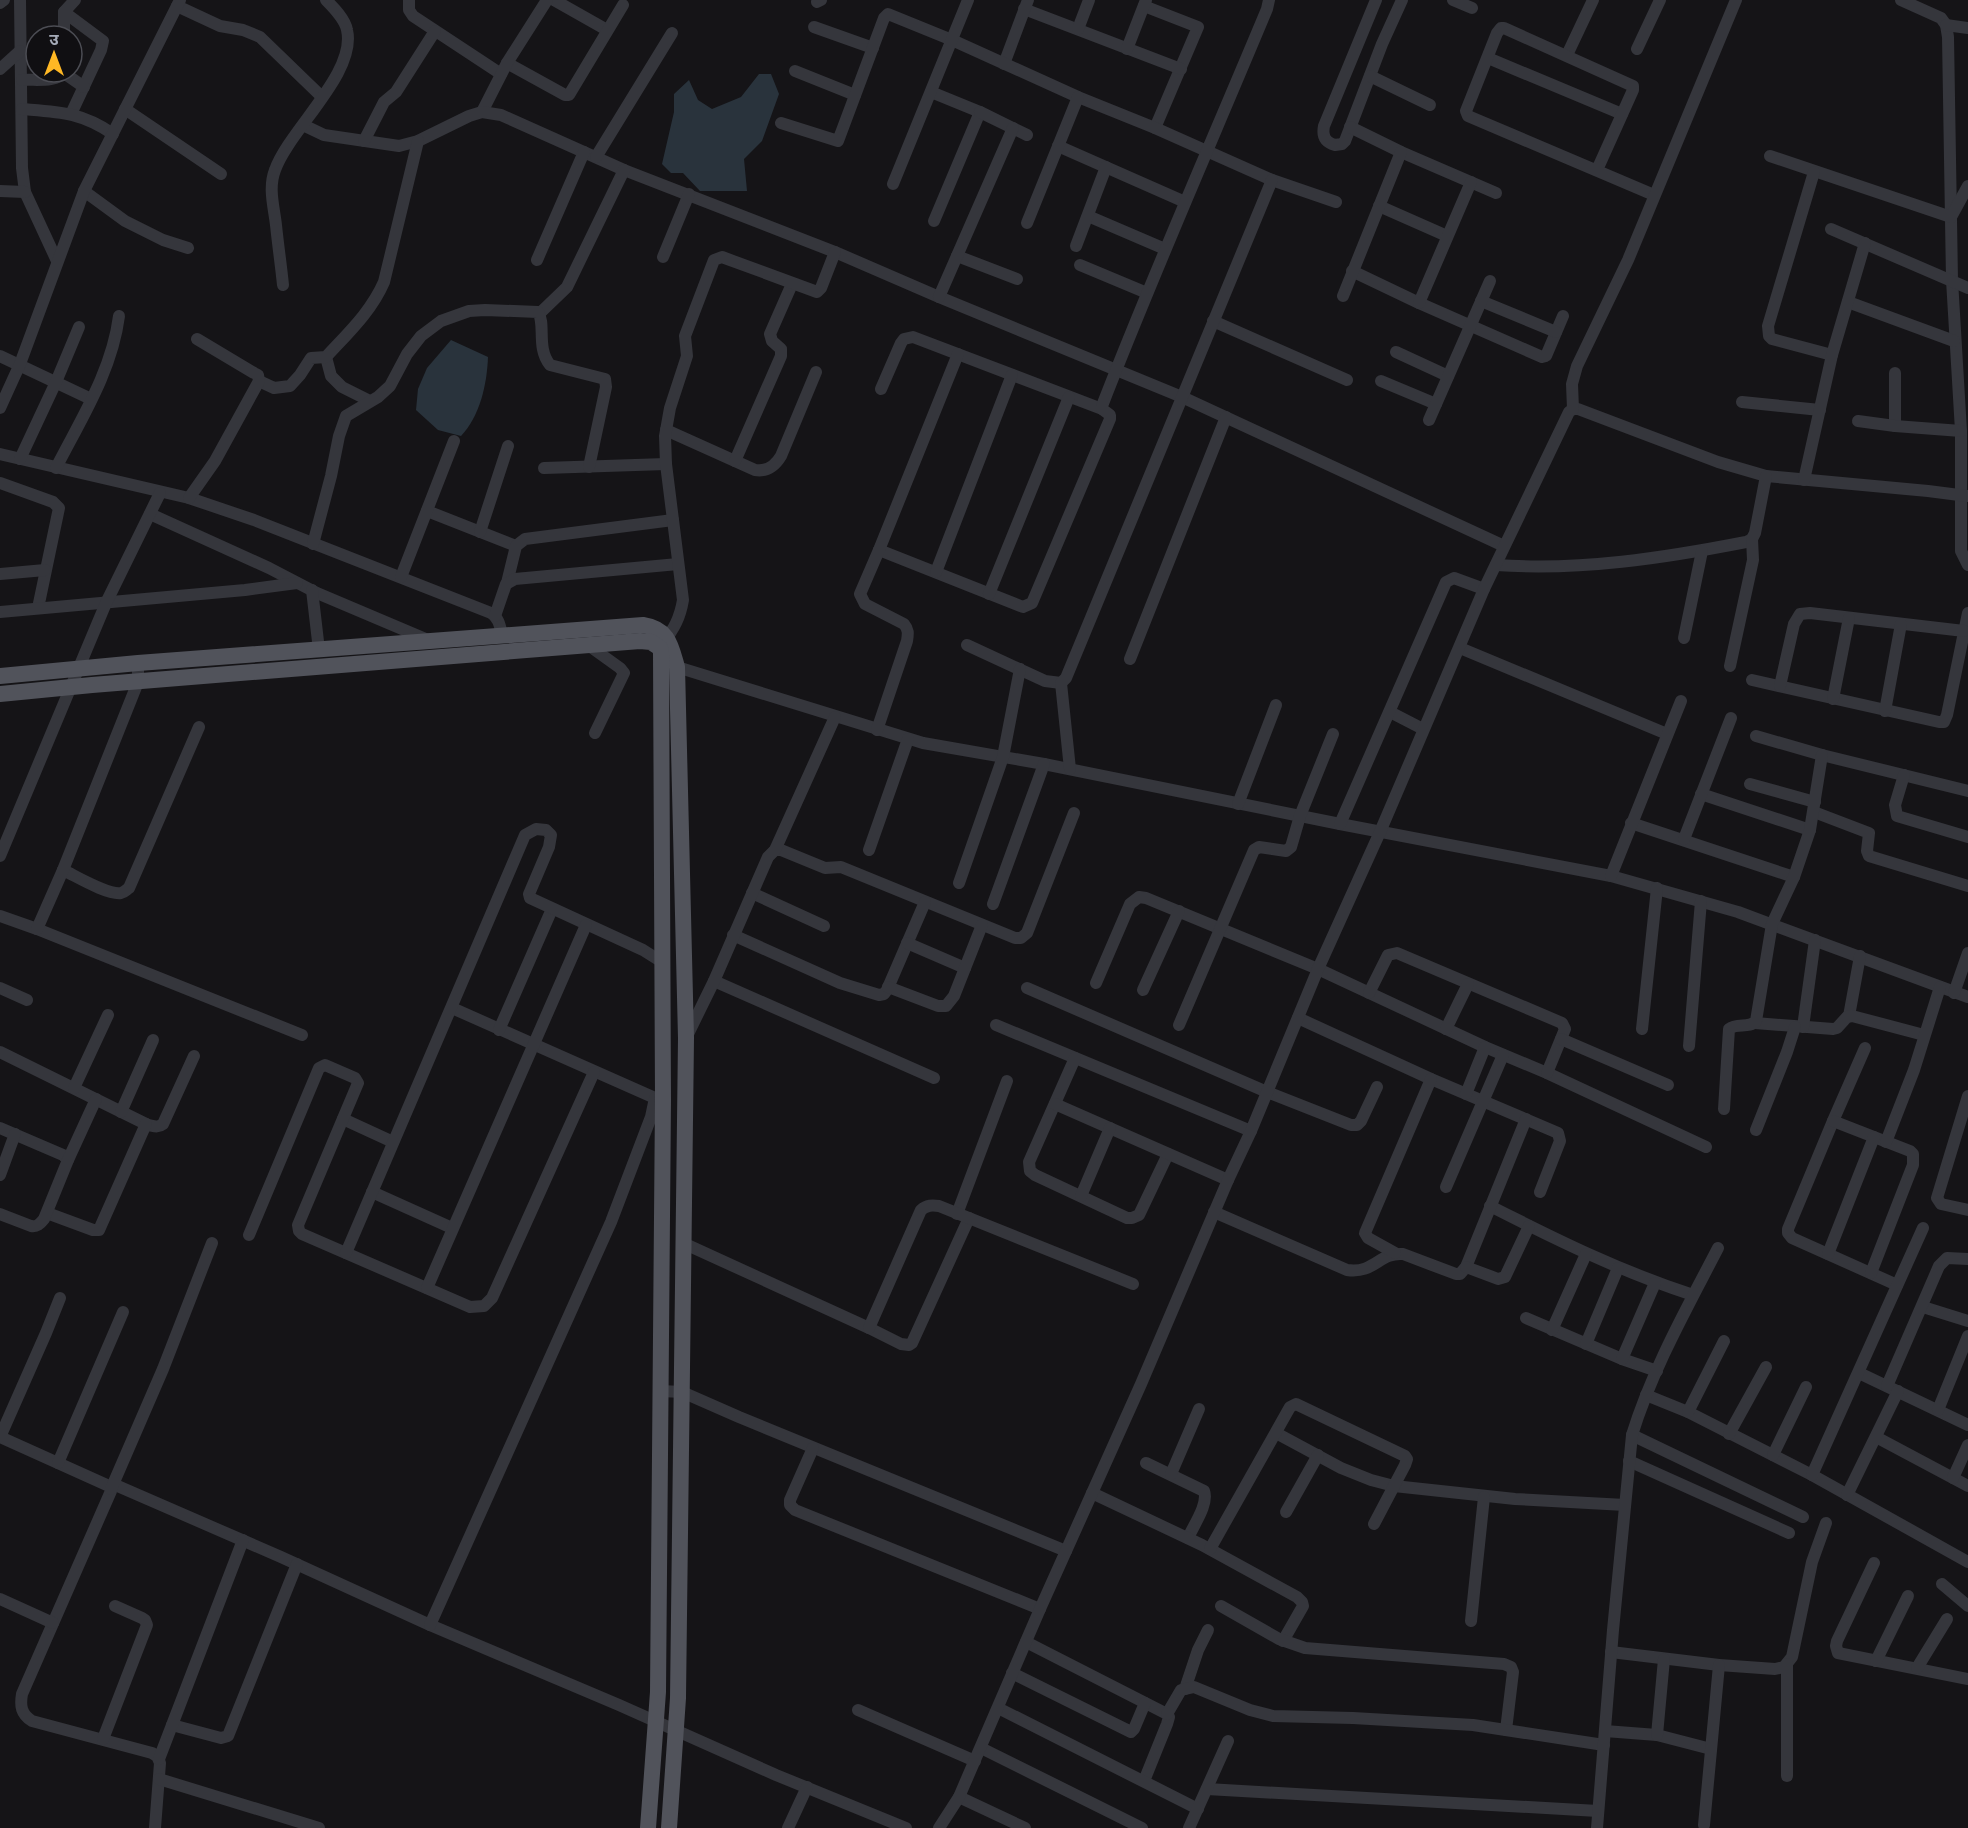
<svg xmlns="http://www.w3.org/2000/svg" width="1968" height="1828" font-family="'Public Sans','Noto Sans Devanagari',sans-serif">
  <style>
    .water { fill: #29333c }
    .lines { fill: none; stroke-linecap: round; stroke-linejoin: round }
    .minor { stroke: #35363c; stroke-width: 12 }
    .major { stroke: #51535b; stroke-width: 16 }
  </style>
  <rect width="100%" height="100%" fill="#151417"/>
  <!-- water -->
  <g class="water">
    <path d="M759 74H771L779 94 762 141 744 159 747 191H700L683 173H671L662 164 674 112V94L689 80 698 100 712 109 741 97Z"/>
    <path d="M451 340 488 357C487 384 480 416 461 436L438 430 416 410 418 389 427 368Z"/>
  </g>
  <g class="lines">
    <!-- minor -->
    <g class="minor">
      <path d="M20 0 22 168 25 192 57 261"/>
      <path d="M409 0V10L413 16 501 74"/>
      <path d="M554 0 607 30"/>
      <path d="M1376 0 1324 126C1322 136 1325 142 1335 145L1342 144 1345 141 1382 44 1402 0"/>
      <path d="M1453 0 1472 8"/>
      <path d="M1901 0 1941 18 1946 25 1948 37 1952 280 1961 431V551L1968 565"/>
      <path d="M817 2 821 0"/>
      <path d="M0 3 4 0"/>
      <path d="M177 6 220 26 243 30 260 37 322 97"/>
      <path d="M1144 6 1198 27 1155 128"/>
      <path d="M1024 9 1181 69"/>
      <path d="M64 12 103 41 101 50 71 114"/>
      <path d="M1946 25 1968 28"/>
      <path d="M814 27 873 48"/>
      <path d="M1078 29 1089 0"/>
      <path d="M64 36V12L75 0"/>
      <path d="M1127 49 1146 0"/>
      <path d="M1637 49 1660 0"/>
      <path d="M1567 55 1593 0"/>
      <path d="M1488 58 1622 114"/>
      <path d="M507 63 565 95H569L623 5"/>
      <path d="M1004 64 1028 0"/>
      <path d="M0 69 20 51"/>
      <path d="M795 71 855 95"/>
      <path d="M64 73 84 87"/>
      <path d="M1370 76 1430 105"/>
      <path d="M22 80C36 79 55 83 65 72"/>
      <path d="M931 92 980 112 934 221"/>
      <path d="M22 109C59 112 81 112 113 134"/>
      <path d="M125 109 221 174"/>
      <path d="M482 112 507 63 547 0"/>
      <path d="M980 112 1027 135"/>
      <path d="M781 123 838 141 884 18 888 14 952 40 1078 97 1155 128 1272 180 1336 202"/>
      <path d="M303 125 324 135 399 146 418 141 469 116 482 112 501 115 624 170 835 252 939 297 1182 397 1504 546"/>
      <path d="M1350 127 1401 152 1496 193"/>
      <path d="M364 141 384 102 396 92 435 31"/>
      <path d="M1058 146 1185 202"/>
      <path d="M1770 156 1951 217 1968 186"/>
      <path d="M596 157 672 33"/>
      <path d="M1597 170 1633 90V86L1504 28H1501L1497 33 1466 111 1468 116 1654 195"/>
      <path d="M1814 172 1768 326 1769 336 1772 339 1832 355"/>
      <path d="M893 184 968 0"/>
      <path d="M0 191 25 192"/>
      <path d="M84 191 125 221 163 240 188 248"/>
      <path d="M1379 206 1447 236"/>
      <path d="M1088 216 1165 249"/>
      <path d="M1027 223 1078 97"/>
      <path d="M1831 229 1968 288"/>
      <path d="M1076 246 1106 167"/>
      <path d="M957 256 1017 279"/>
      <path d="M663 257 689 194"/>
      <path d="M537 260 584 152"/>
      <path d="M1080 265 1147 293"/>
      <path d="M1352 271 1419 303 1542 357 1546 356 1563 316"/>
      <path d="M283 285C281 265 278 245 276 225 274 207 268 188 275 170 289 130 357 73 347 30 345 19 334 8 326 0"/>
      <path d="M1343 296 1401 152"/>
      <path d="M939 297 1013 128"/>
      <path d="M1481 301 1556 332"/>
      <path d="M1848 302 1954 341"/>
      <path d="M1419 303 1471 182"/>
      <path d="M540 313 567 287 624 170"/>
      <path d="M1213 321 1347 380"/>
      <path d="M1396 352 1448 376"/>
      <path d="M0 356 91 399"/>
      <path d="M326 357 331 376 342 387 370 401"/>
      <path d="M1895 373V426"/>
      <path d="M259 381 274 388 290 386 300 375 311 358 326 357C347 334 371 312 384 282L418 141"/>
      <path d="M1381 381 1436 404"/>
      <path d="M881 389 901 343 904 339 913 337 1102 409"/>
      <path d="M1742 402 1820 410"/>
      <path d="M0 408 20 364 84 191 180 0"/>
      <path d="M1573 409H1578L1718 462 1766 476 1928 491 1967 496"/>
      <path d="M1429 420 1490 281"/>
      <path d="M1858 421 1895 426 1961 431"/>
      <path d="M666 430 755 470C767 472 775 466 781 456L816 372"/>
      <path d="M0 454 189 498 254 520 491 613C499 618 500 626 502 635"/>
      <path d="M20 459 56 382 79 327"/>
      <path d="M735 461 781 356V349L772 341 770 334 792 284"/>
      <path d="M56 468C81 419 112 371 119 316"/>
      <path d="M544 468 666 464"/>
      <path d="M1804 480 1832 355 1865 243"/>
      <path d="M0 483 53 502 59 508 38 608"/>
      <path d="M189 498 215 461 259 381 258 375 254 373 197 339"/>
      <path d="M427 511 516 546"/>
      <path d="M150 514 269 568 317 593 428 640"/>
      <path d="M480 532 508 446"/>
      <path d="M313 544 331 476 339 436 346 416 378 397 390 386 407 354 421 336 441 321 469 311 485 310 538 312C546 324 536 348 550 365L605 379 606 387 589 467"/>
      <path d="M879 550 1023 607 1032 603 1110 419V415L1102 409V406C1154 272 1212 141 1267 9L1269 0"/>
      <path d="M1496 565C1580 571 1664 558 1746 542L1752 539"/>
      <path d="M936 572 1012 375"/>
      <path d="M0 574 45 570"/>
      <path d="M401 577 454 441"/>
      <path d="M507 583 516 546 525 539 673 520"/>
      <path d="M312 590 319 650"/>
      <path d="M989 594 1069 397"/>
      <path d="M0 612 245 590 297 583"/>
      <path d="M495 616 506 584 515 579 678 564"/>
      <path d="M1684 638 1702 551"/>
      <path d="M663 643C674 629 680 618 683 600L666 464 665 436 670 408 687 356 685 336 714 260 722 257 817 292 821 288 835 252"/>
      <path d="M588 645 620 668 624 673 595 733"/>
      <path d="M967 645 1045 681 1061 683"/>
      <path d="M1460 648 1667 734"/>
      <path d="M1130 659 1226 417"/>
      <path d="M1730 666 1753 560 1752 539 1755 533 1766 476"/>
      <path d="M677 667 923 743 1044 764 1340 824 1611 876 1738 912 1968 997"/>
      <path d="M1752 680 1939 722H1944L1947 715 1968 613"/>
      <path d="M1780 686 1794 624 1800 614 1810 613 1964 631"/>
      <path d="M1833 699 1849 618"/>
      <path d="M1885 711 1901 624"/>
      <path d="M1390 712 1423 729"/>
      <path d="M877 730 907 641C908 634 909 630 904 624L865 604 860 594 879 550 958 354"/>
      <path d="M1756 736 1822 755 1968 791"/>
      <path d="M1070 769 1061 683 1066 678 1272 180"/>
      <path d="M1904 775 1895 805 1897 816 1968 837"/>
      <path d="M1750 784 1815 802"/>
      <path d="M1701 794 1810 830"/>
      <path d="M1238 804 1276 705"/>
      <path d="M1814 812 1869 833 1867 851 1869 856 1968 886"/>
      <path d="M1631 823 1794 877"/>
      <path d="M1340 824 1446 582 1454 578 1484 589"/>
      <path d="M1684 839 1731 718"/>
      <path d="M775 850H781L825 868 841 867 1015 938H1021L1027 933 1074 813"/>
      <path d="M869 850 908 739"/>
      <path d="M0 856 106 603 160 493"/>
      <path d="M63 870C76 876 107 895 121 893 125 892 126 890 129 888L199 727"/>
      <path d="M1611 876 1681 701"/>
      <path d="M959 883 1003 757 1020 669"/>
      <path d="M752 893 824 926"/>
      <path d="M993 904 1044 764"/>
      <path d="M0 916 37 929 302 1035"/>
      <path d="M37 929 63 870 138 682V663"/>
      <path d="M733 935 840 983 879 995 884 994 887 990 925 902"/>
      <path d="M907 943 965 968"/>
      <path d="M714 981 934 1078"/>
      <path d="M1096 983 1130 904 1139 897 1146 898 1318 969 1485 1047 1547 1073 1706 1147"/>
      <path d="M888 987 938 1006H946L954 996 982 925"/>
      <path d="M0 988 27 1000"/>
      <path d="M1027 988 1267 1092 1351 1125H1357L1361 1121 1377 1087"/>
      <path d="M1143 990 1179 911"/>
      <path d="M1369 993 1388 955 1397 953 1562 1023 1565 1029 1547 1073"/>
      <path d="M1954 993 1968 953"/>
      <path d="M452 1008 655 1098 662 1099"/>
      <path d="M1849 1016 1860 956"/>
      <path d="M1298 1018 1431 1079 1558 1133 1560 1141 1540 1192"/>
      <path d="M1755 1023 1833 1029 1837 1028 1847 1017 1852 1016 1924 1035"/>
      <path d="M996 1025 1251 1131"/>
      <path d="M1179 1025 1254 850 1259 847 1286 851 1291 847 1300 816 1333 734"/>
      <path d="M1803 1027 1815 940"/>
      <path d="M1446 1029 1468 984"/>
      <path d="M1642 1029 1657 888"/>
      <path d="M499 1030 552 909"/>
      <path d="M688 1034 714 981 768 857 775 850 835 717"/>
      <path d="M1561 1039 1668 1085"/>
      <path d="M1689 1046 1701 901"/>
      <path d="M1865 1048 1833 1121 1788 1229V1233L1792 1238 1897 1285"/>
      <path d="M0 1052 148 1125C154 1126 158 1128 163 1124L194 1056"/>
      <path d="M1075 1058 1029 1162 1030 1171 1035 1175 1127 1218H1132L1139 1215 1168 1154"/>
      <path d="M74 1088 108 1015"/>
      <path d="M1466 1094 1485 1047"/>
      <path d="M1968 1096 1937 1198 1941 1204 1968 1210"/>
      <path d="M1055 1104 1228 1180"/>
      <path d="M1724 1109 1729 1029C1737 1022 1749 1029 1756 1021L1772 924 1794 877 1810 830 1822 755"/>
      <path d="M121 1112 153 1040"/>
      <path d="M343 1119 393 1142"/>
      <path d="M1833 1121 1910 1151 1913 1154V1165L1871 1273"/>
      <path d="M0 1128 63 1155 68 1160"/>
      <path d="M1756 1130 1787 1052 1795 1027"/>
      <path d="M1886 1142 1914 1070 1940 987"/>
      <path d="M0 1175 15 1134"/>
      <path d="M1446 1187 1503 1055"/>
      <path d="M372 1192 452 1228"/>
      <path d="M1081 1196 1110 1128"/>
      <path d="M1490 1206C1557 1240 1622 1272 1693 1295"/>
      <path d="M1214 1212 1347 1270C1375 1274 1379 1252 1403 1254L1456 1274H1460L1466 1267 1526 1119"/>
      <path d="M47 1213 93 1230H99L146 1124"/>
      <path d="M0 1214 31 1226C37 1227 40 1224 44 1219L68 1160 96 1099"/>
      <path d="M957 1214 1007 1081"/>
      <path d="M249 1235 319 1068 325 1065 355 1078 358 1083 298 1225 299 1231 302 1234 470 1307 484 1306 492 1298 594 1072"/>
      <path d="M683 1243 869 1328 901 1344 909 1345 912 1343 969 1218"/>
      <path d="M346 1253 525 835 536 829 546 830 551 835 549 847 529 894 530 898 643 950 662 962"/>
      <path d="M1395 1253 1368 1238 1365 1233 1431 1079"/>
      <path d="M1828 1254 1874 1137"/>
      <path d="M1466 1267 1498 1279 1505 1277 1529 1226"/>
      <path d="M427 1288 586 925"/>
      <path d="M60 1298 46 1333 0 1437 109 1486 111 1491 22 1694C20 1706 21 1714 32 1721L152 1753 157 1756 160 1763 155 1828"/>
      <path d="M1923 1307 1968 1321"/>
      <path d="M1526 1318 1622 1359 1657 1371"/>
      <path d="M869 1328 921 1210C927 1205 932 1205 939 1206L1133 1284"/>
      <path d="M1552 1330 1586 1254"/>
      <path d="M1586 1344 1618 1268"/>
      <path d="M1622 1359 1655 1283"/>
      <path d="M1859 1373 1968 1425"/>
      <path d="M1887 1386 1939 1266 1947 1258 1968 1259"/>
      <path d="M661 1391 682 1392 739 1417 1066 1551"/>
      <path d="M1646 1395 1688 1412 1812 1475 1968 1562"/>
      <path d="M1938 1410 1968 1336"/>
      <path d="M1688 1412 1724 1341"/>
      <path d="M1276 1433 1341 1468 1371 1480 1394 1486 1515 1499 1625 1505"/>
      <path d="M1729 1434 1766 1367"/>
      <path d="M1632 1435 1803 1517"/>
      <path d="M1876 1437 1968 1486"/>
      <path d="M813 1448 790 1500V1505L795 1510 1040 1609"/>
      <path d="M1773 1455 1806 1387"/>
      <path d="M1629 1461 1789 1533"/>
      <path d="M58 1463 123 1312"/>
      <path d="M1146 1463 1204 1491C1209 1504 1193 1526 1188 1538"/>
      <path d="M1171 1474 1199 1409"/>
      <path d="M1812 1475 1923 1228"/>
      <path d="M1953 1478 1968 1445"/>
      <path d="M113 1484 281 1557 430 1625 619 1705 776 1775 906 1828"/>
      <path d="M111 1489 163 1369 212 1243"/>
      <path d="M1092 1493 1202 1545 1297 1597 1302 1602 1303 1606 1283 1641"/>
      <path d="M1847 1495 1898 1391"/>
      <path d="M1286 1512 1318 1455"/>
      <path d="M1210 1549 1290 1407 1296 1404 1405 1456 1407 1459 1405 1465 1374 1524"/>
      <path d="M1874 1563 1837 1641 1836 1646 1838 1653 1968 1679"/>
      <path d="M1942 1584 1968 1606"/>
      <path d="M0 1599 53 1623"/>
      <path d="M1221 1606 1279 1639 1305 1648 1504 1664 1511 1667 1513 1672 1506 1730"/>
      <path d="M1471 1621 1484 1497"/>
      <path d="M430 1625 611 1222 651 1117 655 1098"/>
      <path d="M1026 1642 1167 1714 1169 1717 1167 1724 1144 1781"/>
      <path d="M1611 1652 1719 1665 1775 1669 1784 1667 1792 1657 1812 1562 1826 1523"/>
      <path d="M1876 1661 1908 1596"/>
      <path d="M1917 1668 1947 1619"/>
      <path d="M1012 1673 1131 1732 1134 1729 1145 1703"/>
      <path d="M1185 1689 1198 1650 1208 1630"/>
      <path d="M998 1708 1198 1809"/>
      <path d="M858 1710 975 1761"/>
      <path d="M1167 1714 1181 1690 1194 1687 1250 1710 1273 1716 1353 1718 1473 1725 1604 1745"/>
      <path d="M172 1725 221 1738 228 1736 297 1564"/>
      <path d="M1605 1731 1657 1735 1711 1749"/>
      <path d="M1657 1735 1664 1659"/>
      <path d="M103 1739 147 1625 145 1620 142 1618 115 1606"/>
      <path d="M981 1748 1142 1828"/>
      <path d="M159 1759 243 1540"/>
      <path d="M1787 1776V1664"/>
      <path d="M159 1779 319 1828"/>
      <path d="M1207 1789 1598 1811"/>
      <path d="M959 1797 1025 1828"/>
      <path d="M1704 1825 1719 1665"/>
      <path d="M788 1828 807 1787"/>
      <path d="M939 1828 959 1797 1040 1609 1141 1384 1228 1180 1251 1131 1318 969 1380 832 1484 589 1569 412 1573 409 1572 384 1577 366 1628 260 1736 0"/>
      <path d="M1189 1828 1228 1741"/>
      <path d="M1597 1828 1613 1630 1632 1435C1652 1370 1687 1308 1718 1248"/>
    </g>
    <!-- major -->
    <g class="major">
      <path d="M0 676 138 663 643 625C669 629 671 646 677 667L686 1038 678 1698 669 1828"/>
      <path d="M0 694 92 685 640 641 651 642 660 648 661 653 663 1099 658 1692 648 1828"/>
    </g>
  </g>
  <!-- north arrow -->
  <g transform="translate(54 54)"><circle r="28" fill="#100f12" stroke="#4c4d54" stroke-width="1.5"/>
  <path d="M0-4.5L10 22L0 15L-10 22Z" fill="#ffb824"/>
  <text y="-9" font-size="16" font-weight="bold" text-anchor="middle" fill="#a5abb8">उ</text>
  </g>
</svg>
